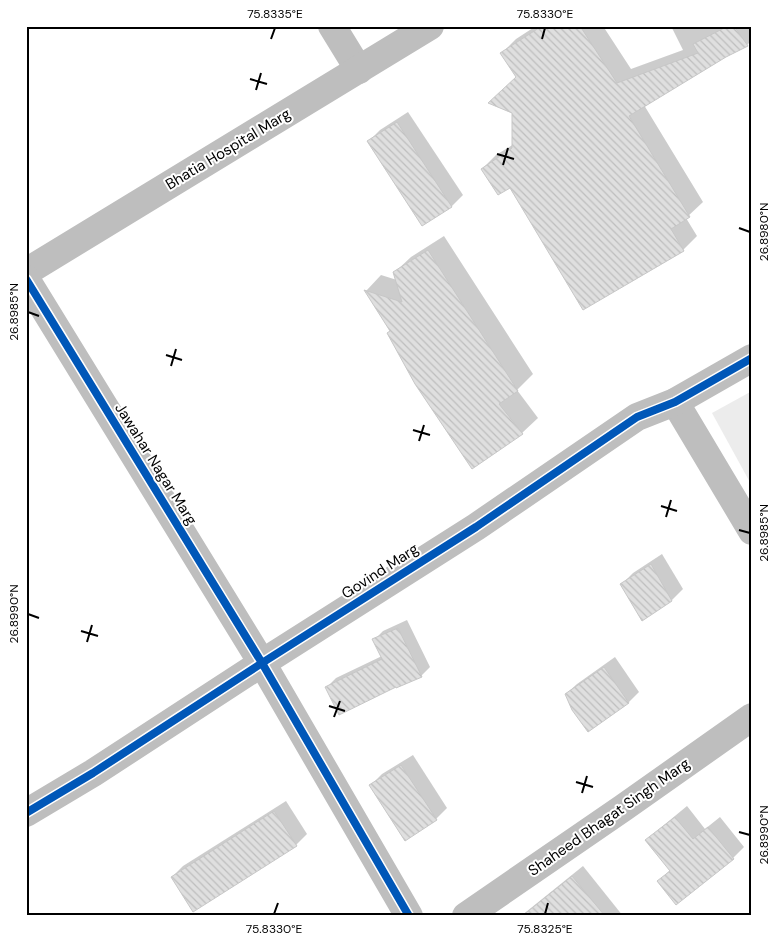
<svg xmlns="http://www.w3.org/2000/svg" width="778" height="942" font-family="'DM Sans',sans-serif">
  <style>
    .park { fill: #ececec }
    .shadow { fill: #0003 }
    .building { fill: url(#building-back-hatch); stroke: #c7c7c7 }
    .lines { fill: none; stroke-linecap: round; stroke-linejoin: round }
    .minor { stroke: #bebebe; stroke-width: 28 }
    .tertiary { stroke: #bebebe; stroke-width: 28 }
    .cycleway-casing { stroke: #fff; stroke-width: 11 }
    .cycleway { stroke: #0057b8; stroke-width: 8 }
    .ticks { fill: none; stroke: #000; stroke-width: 2 }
    .labels { text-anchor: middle; stroke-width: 4; stroke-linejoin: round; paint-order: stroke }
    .street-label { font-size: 15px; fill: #000; stroke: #fff }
    .neatline { fill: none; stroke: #000; stroke-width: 2 }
    .ticks-label { font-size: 12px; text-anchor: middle; fill: #000 }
  </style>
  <defs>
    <pattern id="building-back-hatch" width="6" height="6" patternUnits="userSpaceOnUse" patternTransform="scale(1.25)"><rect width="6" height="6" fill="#dfdfdf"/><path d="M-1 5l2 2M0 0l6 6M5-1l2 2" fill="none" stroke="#bebebe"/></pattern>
  </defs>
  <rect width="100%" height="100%" fill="#fff"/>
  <!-- park -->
  <path class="park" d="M752 391V486L712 413Z"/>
  <!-- shadow -->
  <g class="shadow">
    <path d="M536 26H603L631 69 683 50 671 26H752V40L747 45 726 56 644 105 703 202 686 218 697 236 683 250 482 169 496 155 514 144 517 77 502 53 516 39Z"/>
    <path d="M408 112 463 195 452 206 422 224 369 141 380 130Z"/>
    <path d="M444 236 533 374 517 390 538 418 522 433 392 331 366 291 381 275 397 280 395 272 411 257Z"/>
    <path d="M662 554 683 589 672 600 622 584 633 573Z"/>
    <path d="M407 620 430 667 421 676 327 687 336 678 382 656 374 640 383 631Z"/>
    <path d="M615 657 639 692 629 702 588 730 566 694 577 684Z"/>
    <path d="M413 755 447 808 436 819 371 785 382 774Z"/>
    <path d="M286 801 307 834 296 845 172 877 183 866Z"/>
    <path d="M687 806 705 829 720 817 744 847 733 858 677 903 659 881 670 870 647 841 658 830Z"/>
    <path d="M583 866 623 916H521Z"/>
  </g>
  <!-- building -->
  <g class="building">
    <path d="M542 26H580L617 83 698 53 693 44 728 26H734L748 46 726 57 629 116 690 217 671 229 684 251 583 310 510 188 498 195 481 169 512 148V113L488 103 516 77 500 53Z"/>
    <path d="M397 122 452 207 422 226 367 141Z"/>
    <path d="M428 250 518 391 499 404 523 434 472 469 415 384 387 333 390 331 364 290 402 302 393 272Z"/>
    <path d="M651 564 672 601 642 621 620 584Z"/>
    <path d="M398 628 422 677 396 688V687L339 715 325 687 382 659 372 639Z"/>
    <path d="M604 667 629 703 588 732 572 710 565 694Z"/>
    <path d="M401 765 437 820 405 841 369 785Z"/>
    <path d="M274 811 297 846 193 912 171 877Z"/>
    <path d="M675 817 693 839 708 827 734 859 676 905 657 881 670 871 645 840Z"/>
    <path d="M572 876 605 916H522Z"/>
  </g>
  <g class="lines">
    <!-- minor -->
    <g class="minor">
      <path d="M332 26 359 70"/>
      <path d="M26 272 430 26"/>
      <path d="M26 279 262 663 409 916"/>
      <path d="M675 402 752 531"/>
      <path d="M466 916 623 808 752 717"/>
    </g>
    <!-- tertiary -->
    <path class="tertiary" d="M26 813 93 773 262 663 476 527 637 417 675 402 752 358"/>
    <defs>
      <g id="cycleway">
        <path d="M26 279 262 663 409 916"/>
        <path d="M26 813 93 773 262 663 476 527 637 417 675 402 752 358"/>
      </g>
    </defs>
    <!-- cycleway casing -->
    <use href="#cycleway" class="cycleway-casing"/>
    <!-- cycleway -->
    <use href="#cycleway" class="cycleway"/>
  </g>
  <!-- ticks -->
  <path class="ticks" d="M271 39 275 28M542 39 545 28M250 79 267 84M256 90 261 73M497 154 514 159M503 165 508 148M739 228 750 232M28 312 39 316M166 355 182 360M171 366 176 349M413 430 430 435M419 441 424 425M661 506 677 511M666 517 671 500M739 530 750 533M28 614 39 618M81 631 98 636M87 642 92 625M329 706 345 711M334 717 340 701M576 782 593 787M582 793 587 776M739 832 750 835M274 914 278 903M545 914 548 903"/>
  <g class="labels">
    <!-- street labels -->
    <g class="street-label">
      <text transform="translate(228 149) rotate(-31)" y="5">Bhatia Hospital Marg</text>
      <text transform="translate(156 464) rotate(58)" y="5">Jawahar Nagar Marg</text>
      <text transform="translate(380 571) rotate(-33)" y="5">Govind Marg</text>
      <text transform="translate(609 817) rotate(-35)" y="5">Shaheed Bhagat Singh Marg</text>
    </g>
  </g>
  <!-- border -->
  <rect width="778" height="942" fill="none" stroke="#ffffff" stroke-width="55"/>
  <rect x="28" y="28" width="722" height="886" class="neatline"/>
  <g class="ticks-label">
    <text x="275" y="18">75.8335°E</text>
    <text x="545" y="18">75.8330°E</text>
    <text transform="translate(764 232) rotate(-90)" y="4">26.8980°N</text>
    <text transform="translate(14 312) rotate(-90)" y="4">26.8985°N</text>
    <text transform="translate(764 533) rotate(-90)" y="4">26.8985°N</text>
    <text transform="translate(14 614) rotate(-90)" y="4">26.8990°N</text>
    <text transform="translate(764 835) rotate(-90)" y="4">26.8990°N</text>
    <text x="274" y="933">75.8330°E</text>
    <text x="545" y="933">75.8325°E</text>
  </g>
</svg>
